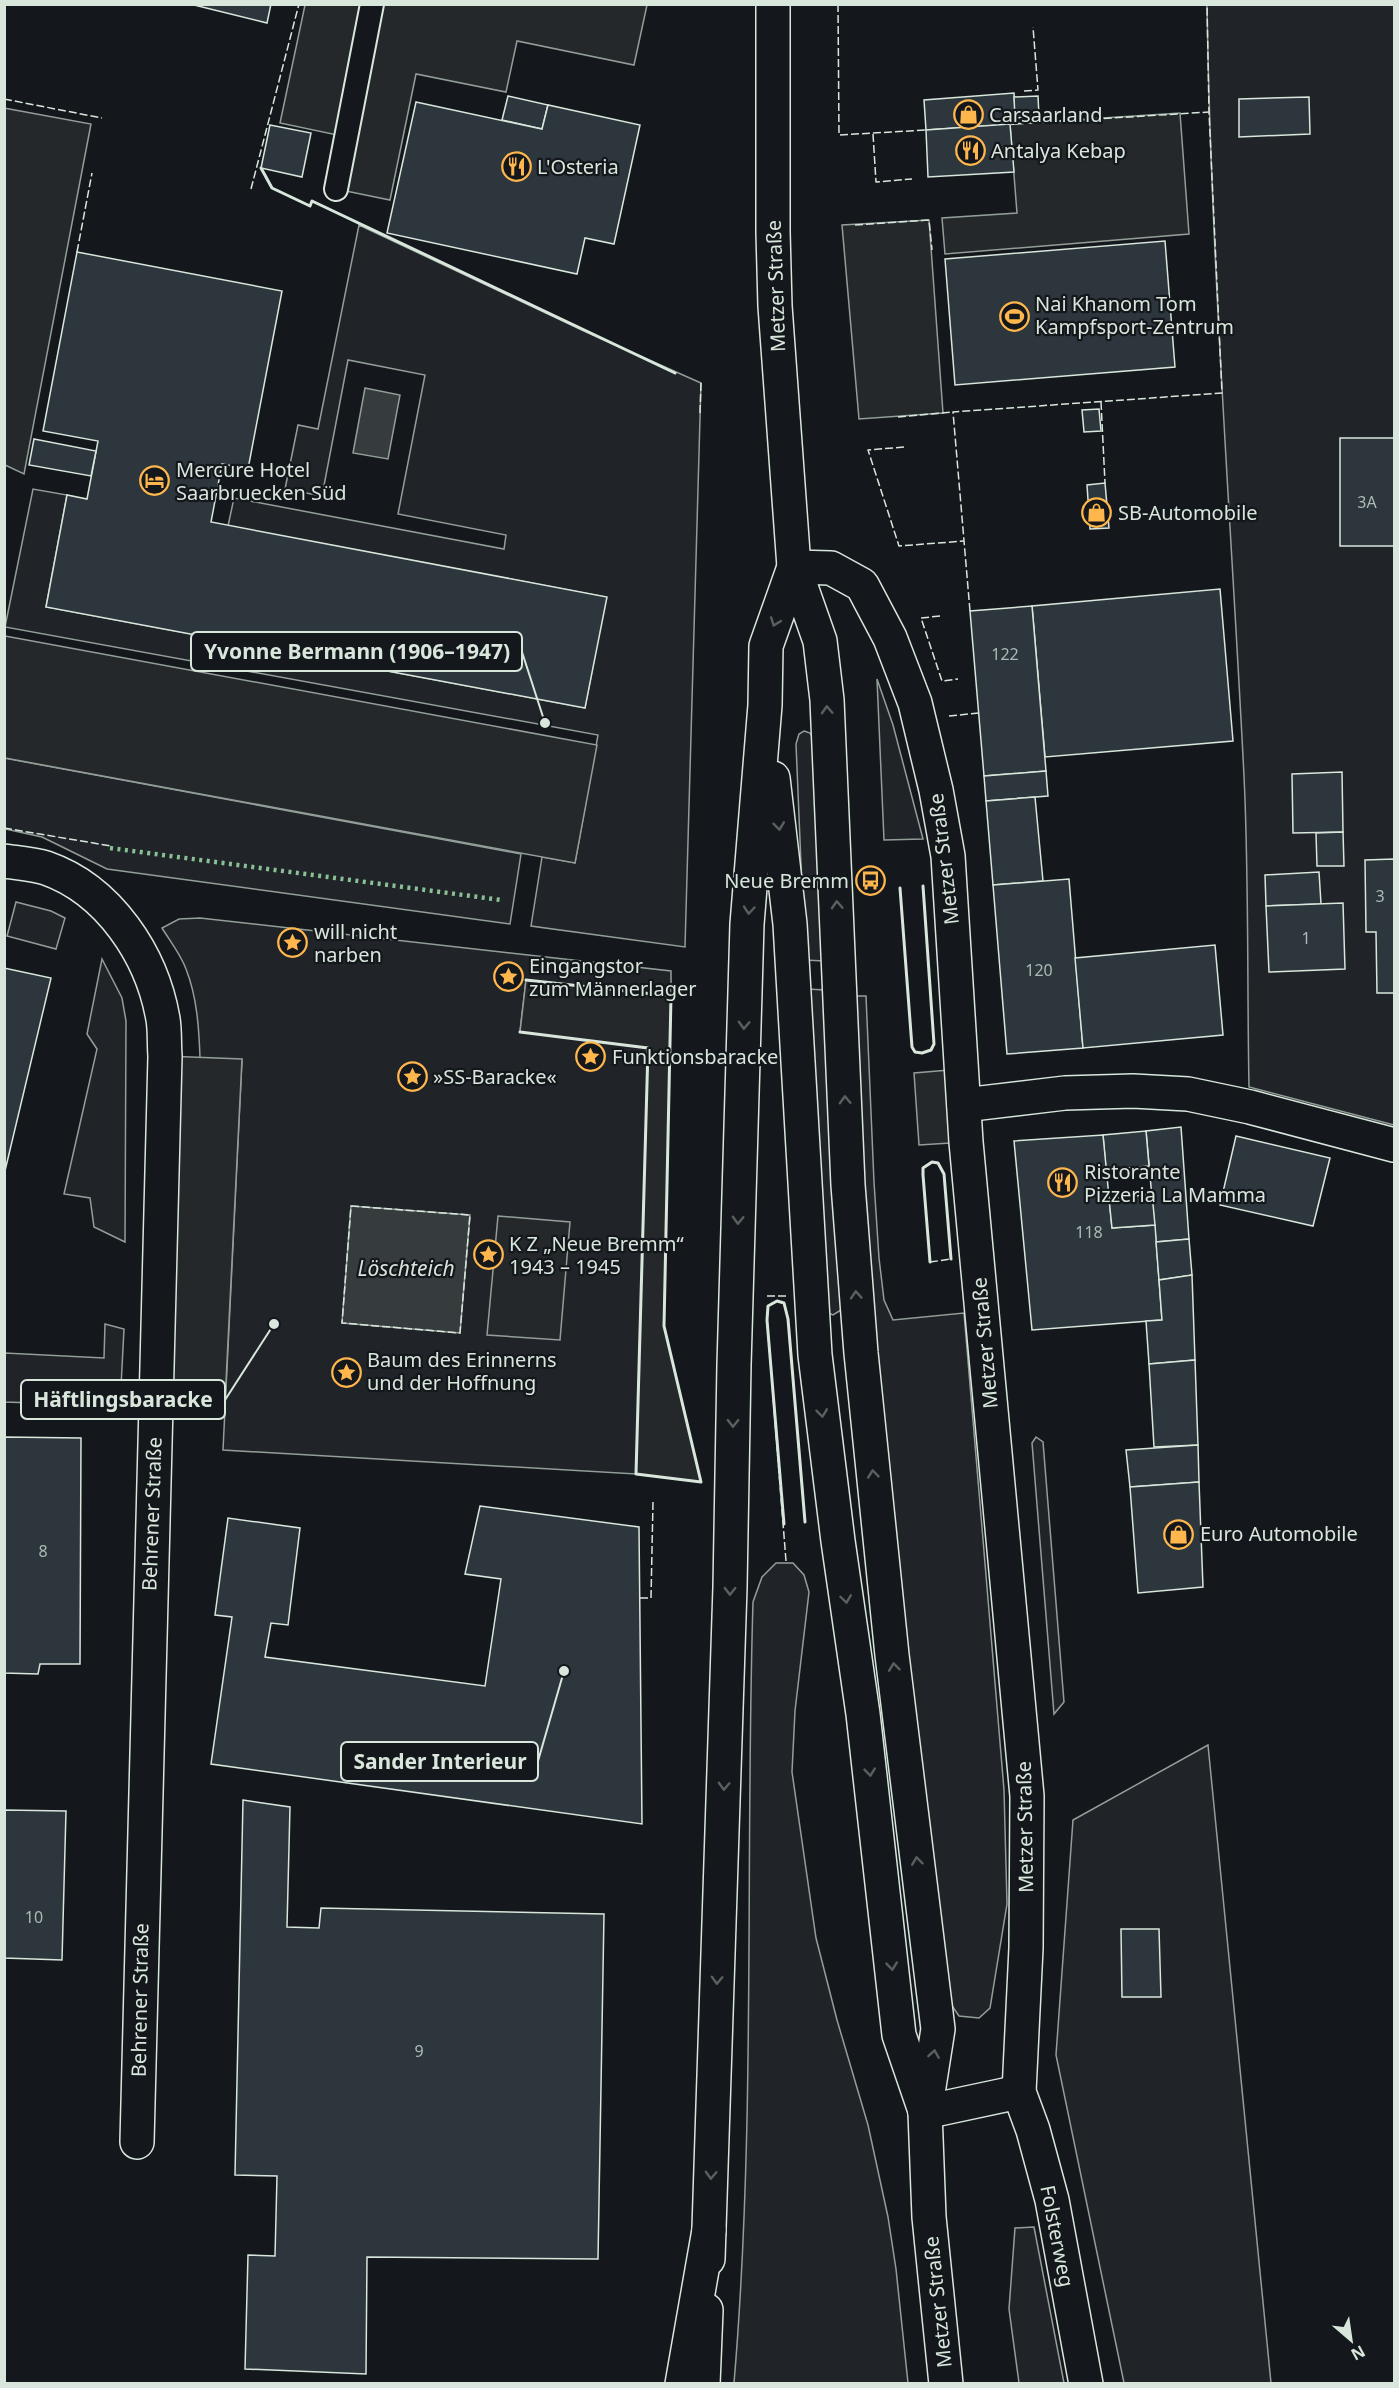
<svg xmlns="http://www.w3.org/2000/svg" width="1399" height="2388" font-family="'Noto Sans',sans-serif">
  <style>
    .green { fill: #202428; stroke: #939e99; stroke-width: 1.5 }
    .parking { fill: #24282b; stroke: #939e99; stroke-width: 1.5 }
    .water { fill: #363b3e; stroke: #939e99; stroke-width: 1.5 }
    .building { fill: #2c363c; stroke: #d8e6dc; stroke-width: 1.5 }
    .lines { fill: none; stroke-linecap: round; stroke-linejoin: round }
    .service-casing { stroke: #d8e6dc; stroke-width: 26 }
    .minor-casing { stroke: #d8e6dc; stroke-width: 36 }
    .primary-casing { stroke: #d8e6dc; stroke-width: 36 }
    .motorway-casing { stroke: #d8e6dc; stroke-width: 36 }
    .service { stroke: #14181c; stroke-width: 22 }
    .minor { stroke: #14181c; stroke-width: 33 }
    .primary { stroke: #14181c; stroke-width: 33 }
    .motorway { stroke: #14181c; stroke-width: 33 }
    .hedge { stroke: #8ac095; stroke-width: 4.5; stroke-dasharray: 3 4.5; stroke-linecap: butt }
    .fence { stroke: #d8e6dc; stroke-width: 1.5; stroke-dasharray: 8 3; stroke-linecap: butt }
    .wall { stroke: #d8e6dc; stroke-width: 3 }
    .oneway { stroke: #59605f }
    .labels { text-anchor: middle; stroke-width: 4.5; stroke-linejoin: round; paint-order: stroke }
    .number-label { font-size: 16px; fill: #adbab4 }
    .poi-label { font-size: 20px; fill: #d8e6dc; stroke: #14181c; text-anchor: start }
    .street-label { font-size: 20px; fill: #d8e6dc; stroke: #14181c }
    .water-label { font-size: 21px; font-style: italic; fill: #d8e6dc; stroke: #14181c }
    .leader { fill: none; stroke: #d8e6dc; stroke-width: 2 }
    .callout-dot { fill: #d8e6dc; stroke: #14181c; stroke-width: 2 }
    .callout { fill: #14181c; stroke: #d8e6dc; stroke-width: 2 }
    .callout-label { font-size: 21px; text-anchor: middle; font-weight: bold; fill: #d8e6dc }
  </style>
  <rect width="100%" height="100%" fill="#14181c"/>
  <!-- green -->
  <g class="green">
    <path d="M1207 5H1394V1125L1249 1087C1247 983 1249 880 1244 776 1231 519 1211 262 1207 5Z"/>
    <path d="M359 225 584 331 701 383 685 947 531 926 542 857 575 863 598 735 5 627 33 489 67 495 46 607 585 708 606 597 228 526 234 498 504 549 506 535 398 514 425 375 348 360 322 496 285 489 298 425 318 429Z"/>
    <path d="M877 679 893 725 923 839 884 840Z"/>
    <path d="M804 731 810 733 815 742 824 961 805 960 796 744 799 734Z"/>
    <path d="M4 758 521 854 510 924 107 869 42 837 5 829Z"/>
    <path d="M16 902 51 911 65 918 56 949 7 936Z"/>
    <path d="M200 918 671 971V996L526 980 520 1031 648 1048 636 1474 223 1450 242 1060 200 1058C199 1028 197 997 186 969 181 955 170 941 162 928L179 919Z"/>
    <path d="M102 959 122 998 126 1021 125 1242 94 1227 90 1198 64 1194 97 1049 87 1034Z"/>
    <path d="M807 989 825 990 842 1304 841 1310 833 1315 826 1312Z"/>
    <path d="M853 996H866L874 1182 879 1258 884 1300 893 1320 964 1313 1004 1790 1007 1904 990 2008 979 2018 959 2016 948 2000 897 1572 862 1183Z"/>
    <path d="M105 1324 124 1329 120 1406 5 1402V1353L104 1358Z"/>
    <path d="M1036 1437 1043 1442 1064 1702 1054 1714 1032 1443Z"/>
    <path d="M776 1563H793L804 1575 809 1592 795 1711 792 1772 816 1938 837 2020 868 2125 888 2217 896 2269 908 2383H734C756 2123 745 1862 753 1602L762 1577Z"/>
    <path d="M1208 1745 1271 2383H1124L1056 2055 1073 1820Z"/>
    <path d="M1034 2227 1064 2383H1019L1009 2309 1015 2228Z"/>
  </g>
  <!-- parking -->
  <g class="parking">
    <path d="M305 5H647L634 65 517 41 506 92 416 74 390 200 336 189 347 137 280 123Z"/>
    <path d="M4 108 91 124 24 474 5 465Z"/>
    <path d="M1180 113 1189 234 945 254 942 218 1017 213 1010 124Z"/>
    <path d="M929 220 943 413 859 419 842 225Z"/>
    <path d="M5 636 597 745 575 863 5 758Z"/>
    <path d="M526 980 671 996 664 1326 701 1482 636 1474 648 1048 520 1032Z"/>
    <path d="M165 1056 242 1059 225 1402 155 1397Z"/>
    <path d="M961 1069 966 1142 919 1145 914 1073Z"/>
    <path d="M498 1216 570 1222 560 1340 487 1335Z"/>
  </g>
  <!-- water -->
  <g class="water">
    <path d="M365 388 400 395 388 459 353 453Z"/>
    <path d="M351 1206 470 1215 460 1333 342 1323Z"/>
  </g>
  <!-- building -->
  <g class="building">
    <path d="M190 4H271L267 23Z"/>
    <path d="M1014 93 1016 124 926 130 924 100Z"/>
    <path d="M508 96 548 105 542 129 502 120Z"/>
    <path d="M1038 96 1039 116 1015 118 1014 97Z"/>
    <path d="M1309 97 1310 134 1239 137V99Z"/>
    <path d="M416 102 542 129 548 105 640 125 614 244 585 238 577 274 387 233Z"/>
    <path d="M1010 124 1014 172 928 177 926 130Z"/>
    <path d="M270 125 311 133 302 177 261 168Z"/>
    <path d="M1165 241 1175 367 955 385 945 259Z"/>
    <path d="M77 252 282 291 248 469 222 464 211 522 607 597 585 708 46 607 67 495 87 499 98 441 43 431Z"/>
    <path d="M1099 409 1101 431 1084 432 1082 410Z"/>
    <rect x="1340" y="438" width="54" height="108"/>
    <path d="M34 439 96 451 91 476 29 465Z"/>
    <path d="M1105 483 1109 528 1090 529 1087 485Z"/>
    <path d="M1220 589 1233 741 1045 757 1032 606Z"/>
    <path d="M1032 606 1046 771 984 776 970 611Z"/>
    <path d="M1046 771 1048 796 986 801 984 776Z"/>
    <path d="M1342 772 1343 832 1293 833 1292 774Z"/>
    <path d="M1035 797 1043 881 993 885 986 801Z"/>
    <path d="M1343 832 1344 866H1317L1316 833Z"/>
    <path d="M1394 859V993H1377L1376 932H1366L1365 860Z"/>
    <path d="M1319 872 1321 904 1266 906 1265 875Z"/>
    <path d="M1069 879 1083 1048 1007 1054 993 885Z"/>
    <path d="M1343 903 1345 969 1269 972 1266 906Z"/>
    <path d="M1215 945 1223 1035 1083 1048 1075 958Z"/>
    <path d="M4 968 51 978 4 1175Z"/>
    <path d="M1181 1127 1189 1239 1156 1242 1146 1131Z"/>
    <path d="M1146 1131 1149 1166 1106 1170 1103 1135Z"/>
    <path d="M1103 1135 1112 1228 1155 1225 1162 1320 1032 1330 1014 1141Z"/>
    <path d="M1236 1136 1330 1158 1313 1226 1220 1205Z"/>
    <path d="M1152 1194 1155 1225 1112 1228 1109 1199Z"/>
    <path d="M1189 1239 1192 1275 1159 1280 1156 1242Z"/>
    <path d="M1192 1275 1195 1360 1149 1364 1146 1321 1162 1320 1159 1280Z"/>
    <path d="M1195 1360 1198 1445 1154 1447 1149 1364Z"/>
    <path d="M4 1437 81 1438 80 1664H40L38 1674 4 1673Z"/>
    <path d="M1198 1445 1199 1482 1130 1487 1126 1450Z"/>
    <path d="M1199 1482 1203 1587 1138 1593 1130 1487Z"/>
    <path d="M480 1506 639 1527 642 1824 211 1764 232 1617 215 1615 228 1518 300 1528 288 1625 271 1623 265 1657 485 1686 501 1579 465 1574Z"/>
    <path d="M243 1800 290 1807 287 1927 319 1928 321 1908 604 1914 598 2259 367 2257 366 2374 245 2369 248 2255 275 2256 277 2176 235 2175Z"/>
    <path d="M4 1810 66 1811 62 1960 4 1958Z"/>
    <path d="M1121 1929H1159L1161 1997H1122Z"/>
  </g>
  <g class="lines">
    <defs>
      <path id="service" d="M336 189 372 4"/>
      <g id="minor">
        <path d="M794 567 831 568 862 585 890 638 915 703 936 790 948 856 966 1142 1027 1796 1026 1948 1019 2092 1033 2130 1052 2200 1086 2384"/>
        <path d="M4 861C18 863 33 864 46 868 109 890 152 955 163 1019 165 1031 164 1044 165 1056L137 2142"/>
        <path d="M964 1105 1065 1093 1133 1091 1188 1094 1250 1107 1394 1145"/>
        <path d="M925 2112 1019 2092"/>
      </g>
      <g id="primary">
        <path d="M773 4V232L775 306 794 567 820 641 827 700 848 1185 861 1353 892 1655 938 2029 925 2112 929 2217 946 2384"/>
        <path d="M773 778 790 924 815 1355 838 1541 863 1714 899 2035 924 2108"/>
        <path d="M708 2259 730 1587 734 1365 747 924 765 705 766 646 794 567"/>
        <path d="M703 2384 706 2310"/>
      </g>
      <path id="motorway" d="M682 2384 709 2230"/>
    </defs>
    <!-- service casing -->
    <use href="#service" class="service-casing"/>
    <!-- minor casing -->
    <use href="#minor" class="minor-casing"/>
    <!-- primary casing -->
    <use href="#primary" class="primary-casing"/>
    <!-- motorway casing -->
    <use href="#motorway" class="motorway-casing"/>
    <!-- service -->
    <use href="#service" class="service"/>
    <!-- minor -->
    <use href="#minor" class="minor"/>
    <!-- primary -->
    <use href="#primary" class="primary"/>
    <!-- motorway -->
    <use href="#motorway" class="motorway"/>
    <!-- hedge -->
    <path class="hedge" d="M110 848 501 900"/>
    <!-- fence -->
    <g class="fence">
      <path d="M838 4 839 135 926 130"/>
      <path d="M1024 91 1038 90 1033 27"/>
      <path d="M4 99 102 118"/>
      <path d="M1016 124 1209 112"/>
      <path d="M873 134 876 182 912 179"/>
      <path d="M251 189 299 4"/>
      <path d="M855 225 929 220 932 250"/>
      <path d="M77 252 92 173"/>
      <path d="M1101 402 1105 483"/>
      <path d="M700 413 701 383"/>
      <path d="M898 417 953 412"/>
      <path d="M904 447 868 450 899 546 964 541"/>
      <path d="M970 611 953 412 1222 393 1209 112 1207 4"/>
      <path d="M940 616 921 618 942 681 958 679"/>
      <path d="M949 716 979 713"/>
      <path d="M4 828 111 846"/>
      <path d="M351 1206 470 1215 460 1333 342 1323Z"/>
      <path d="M930 1262 951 1259"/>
      <path d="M767 1296H786"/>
      <path d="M786 1561 767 1320 768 1306 777 1301 784 1303 788 1319 805 1522"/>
      <path d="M640 1598H651L653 1502"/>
    </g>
    <!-- wall -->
    <g class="wall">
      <path d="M261 168 272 188 310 206 312 201 675 373"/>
      <path d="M900 888 912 1047 915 1052 922 1053 931 1050 934 1044 923 886"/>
      <path d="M520 1032 648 1048 636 1474 701 1482 664 1326 671 996 526 980"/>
      <path d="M930 1262 923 1175V1168L932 1162 938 1163 944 1174 951 1259"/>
      <path d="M784 1524 767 1320 768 1306 777 1301 784 1303 788 1319 805 1522"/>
    </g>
  </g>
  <!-- one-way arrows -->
  <defs><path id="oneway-chevron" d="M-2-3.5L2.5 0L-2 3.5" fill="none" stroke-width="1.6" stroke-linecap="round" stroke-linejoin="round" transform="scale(1.5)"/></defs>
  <g class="oneway">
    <use href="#oneway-chevron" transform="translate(775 622) rotate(110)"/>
    <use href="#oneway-chevron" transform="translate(827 710) rotate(-93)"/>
    <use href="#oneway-chevron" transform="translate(779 826) rotate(83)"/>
    <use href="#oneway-chevron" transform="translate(837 905) rotate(-93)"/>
    <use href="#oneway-chevron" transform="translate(749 910) rotate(95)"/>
    <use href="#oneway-chevron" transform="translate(744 1025) rotate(92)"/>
    <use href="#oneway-chevron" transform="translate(845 1100) rotate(-92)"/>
    <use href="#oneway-chevron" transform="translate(738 1220) rotate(92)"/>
    <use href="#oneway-chevron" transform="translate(856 1295) rotate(-94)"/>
    <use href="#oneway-chevron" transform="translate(822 1413) rotate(83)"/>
    <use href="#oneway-chevron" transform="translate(733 1423) rotate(91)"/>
    <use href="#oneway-chevron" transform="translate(873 1474) rotate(-96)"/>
    <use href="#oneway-chevron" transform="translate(730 1591) rotate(91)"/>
    <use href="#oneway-chevron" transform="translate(846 1599) rotate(82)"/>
    <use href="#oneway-chevron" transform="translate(894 1667) rotate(-97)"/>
    <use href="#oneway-chevron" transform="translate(870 1772) rotate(84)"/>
    <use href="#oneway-chevron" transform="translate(724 1786) rotate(92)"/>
    <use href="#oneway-chevron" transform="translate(917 1861) rotate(-97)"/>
    <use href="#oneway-chevron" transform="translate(892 1966) rotate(84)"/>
    <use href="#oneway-chevron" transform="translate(717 1980) rotate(92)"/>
    <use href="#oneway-chevron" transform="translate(934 2054) rotate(-81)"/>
    <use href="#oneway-chevron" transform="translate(711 2175) rotate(92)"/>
  </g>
  <!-- icons -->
  <defs>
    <symbol id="shop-ring" viewBox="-11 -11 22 22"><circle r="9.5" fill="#14181c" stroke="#ffb74d" stroke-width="1.5"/><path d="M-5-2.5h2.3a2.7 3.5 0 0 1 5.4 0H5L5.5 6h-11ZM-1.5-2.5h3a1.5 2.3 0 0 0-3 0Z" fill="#ffb74d"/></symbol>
    <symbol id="restaurant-ring" viewBox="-11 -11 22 22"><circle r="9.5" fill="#14181c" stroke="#ffb74d" stroke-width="1.5"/><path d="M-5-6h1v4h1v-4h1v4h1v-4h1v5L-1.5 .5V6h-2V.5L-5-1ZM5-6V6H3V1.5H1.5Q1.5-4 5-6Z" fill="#ffb74d"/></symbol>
    <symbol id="stadium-ring" viewBox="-11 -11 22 22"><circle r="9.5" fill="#14181c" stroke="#ffb74d" stroke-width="1.5"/><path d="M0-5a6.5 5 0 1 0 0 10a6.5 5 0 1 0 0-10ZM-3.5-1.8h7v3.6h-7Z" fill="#ffb74d"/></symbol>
    <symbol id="hotel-ring" viewBox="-11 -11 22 22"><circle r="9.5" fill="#14181c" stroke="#ffb74d" stroke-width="1.5"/><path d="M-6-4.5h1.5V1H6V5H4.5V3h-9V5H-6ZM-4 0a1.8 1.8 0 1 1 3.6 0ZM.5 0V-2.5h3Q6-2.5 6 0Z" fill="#ffb74d"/></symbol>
    <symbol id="bus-ring" viewBox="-11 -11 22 22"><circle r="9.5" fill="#14181c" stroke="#ffb74d" stroke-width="1.5"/><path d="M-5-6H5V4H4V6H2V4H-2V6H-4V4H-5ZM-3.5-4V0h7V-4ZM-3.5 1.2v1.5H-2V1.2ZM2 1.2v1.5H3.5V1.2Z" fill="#ffb74d"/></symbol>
    <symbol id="sight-ring" viewBox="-11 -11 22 22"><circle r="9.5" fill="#14181c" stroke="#ffb74d" stroke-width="1.5"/><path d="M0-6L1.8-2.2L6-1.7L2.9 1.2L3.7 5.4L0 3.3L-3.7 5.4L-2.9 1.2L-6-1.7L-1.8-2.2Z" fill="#ffb74d"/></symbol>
  </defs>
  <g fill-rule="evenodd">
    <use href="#shop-ring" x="952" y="98" width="33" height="33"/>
    <use href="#restaurant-ring" x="954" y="134" width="33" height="33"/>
    <use href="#restaurant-ring" x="500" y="150" width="33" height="33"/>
    <use href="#stadium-ring" x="998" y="300" width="33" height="33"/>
    <use href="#hotel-ring" x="138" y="464" width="33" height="33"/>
    <use href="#shop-ring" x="1080" y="496" width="33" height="33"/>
    <use href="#bus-ring" x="854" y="864" width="33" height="33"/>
    <use href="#sight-ring" x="276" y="926" width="33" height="33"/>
    <use href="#sight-ring" x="492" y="960" width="33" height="33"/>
    <use href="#sight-ring" x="574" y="1040" width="33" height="33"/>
    <use href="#sight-ring" x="396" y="1060" width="33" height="33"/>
    <use href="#restaurant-ring" x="1046" y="1166" width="33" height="33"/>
    <use href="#sight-ring" x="472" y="1238" width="33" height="33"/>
    <use href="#sight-ring" x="330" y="1356" width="33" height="33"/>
    <use href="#shop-ring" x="1162" y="1518" width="33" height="33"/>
  </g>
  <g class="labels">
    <!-- number labels -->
    <g class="number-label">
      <text x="1367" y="508">3A</text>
      <text x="1005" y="660">122</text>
      <text x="1380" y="902">3</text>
      <text x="1306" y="944">1</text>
      <text x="1039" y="976">120</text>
      <text x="1089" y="1238">118</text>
      <text x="43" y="1557">8</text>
      <text x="34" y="1923">10</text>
      <text x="419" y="2057">9</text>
    </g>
    <!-- poi labels -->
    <g class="poi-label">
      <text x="989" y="122">Carsaarland</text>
      <text x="991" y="158">Antalya Kebap</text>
      <text x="537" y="174">L'Osteria</text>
      <text x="1035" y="311">Nai Khanom Tom<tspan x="1035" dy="23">Kampfsport-Zentrum</tspan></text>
      <text x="176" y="477">Mercure Hotel<tspan x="176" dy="23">Saarbruecken Süd</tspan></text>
      <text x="1118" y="520">SB-Automobile</text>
      <text x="849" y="888" text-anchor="end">Neue Bremm</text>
      <text x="314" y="939">will nicht<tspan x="314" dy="23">narben</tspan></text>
      <text x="529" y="973">Eingangstor<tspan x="529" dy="23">zum Männerlager</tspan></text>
      <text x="612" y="1064">Funktionsbaracke</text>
      <text x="433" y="1084">»SS-Baracke«</text>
      <text x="1084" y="1179">Ristorante<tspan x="1084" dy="23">Pizzeria La Mamma</tspan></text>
      <text x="509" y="1251">K Z „Neue Bremm“<tspan x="509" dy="23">1943 – 1945</tspan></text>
      <text x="367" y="1367">Baum des Erinnerns<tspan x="367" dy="23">und der Hoffnung</tspan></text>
      <text x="1200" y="1541">Euro Automobile</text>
    </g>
    <!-- street labels -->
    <g class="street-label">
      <text transform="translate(776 286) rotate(-92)" y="7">Metzer Straße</text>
      <text transform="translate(944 859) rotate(-97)" y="7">Metzer Straße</text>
      <text transform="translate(985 1343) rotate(-95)" y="7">Metzer Straße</text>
      <text transform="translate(152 1514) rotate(-88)" y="7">Behrener Straße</text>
      <text transform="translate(1025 1827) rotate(-91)" y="7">Metzer Straße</text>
      <text transform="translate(140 2000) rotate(-89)" y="7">Behrener Straße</text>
      <text transform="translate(1057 2236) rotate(79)" y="7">Folsterweg</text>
      <text transform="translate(938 2302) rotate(-96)" y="7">Metzer Straße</text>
    </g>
    <!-- water labels -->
    <g class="water-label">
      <text x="406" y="1276">Löschteich</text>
    </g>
  </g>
  <!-- callouts -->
  <path class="leader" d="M545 723L522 652M274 1324L225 1400M564 1671L538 1761"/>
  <g class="callout-dot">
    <circle cx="545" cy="723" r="6"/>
    <circle cx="274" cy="1324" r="6"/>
    <circle cx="564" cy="1671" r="6"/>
  </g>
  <g class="callout">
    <rect x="191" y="632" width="331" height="39" rx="6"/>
    <rect x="21" y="1380" width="204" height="39" rx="6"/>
    <rect x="341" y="1742" width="197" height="39" rx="6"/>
  </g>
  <g class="callout-label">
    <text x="357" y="659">Yvonne Bermann (1906–1947)</text>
    <text x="123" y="1407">Häftlingsbaracke</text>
    <text x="440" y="1769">Sander Interieur</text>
  </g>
  <!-- border -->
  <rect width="1399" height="2388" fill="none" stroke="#d8e6dc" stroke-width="12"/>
  <!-- north arrow -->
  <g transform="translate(1351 2340) rotate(151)" stroke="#14181c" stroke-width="4.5" paint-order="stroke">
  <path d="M0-4.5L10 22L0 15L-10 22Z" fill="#d8e6dc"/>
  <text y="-9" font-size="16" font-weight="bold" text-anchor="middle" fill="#d8e6dc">N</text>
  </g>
</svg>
